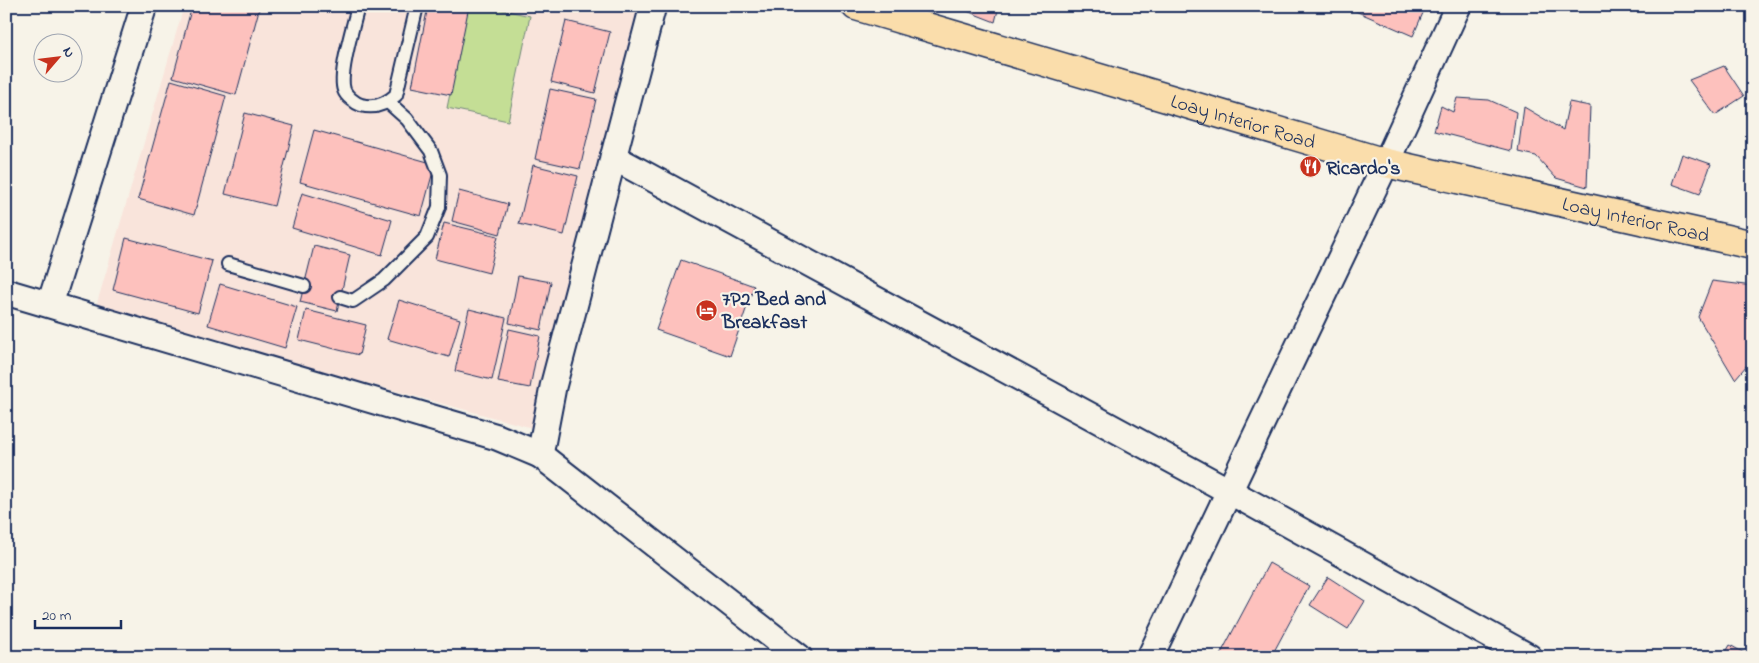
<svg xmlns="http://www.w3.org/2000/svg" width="1759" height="663" font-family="'Indie Flower',sans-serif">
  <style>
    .built { fill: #f9e4db }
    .green { fill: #c4de95; stroke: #70867a }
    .building { fill: #fdc1bd; stroke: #1b2f5e }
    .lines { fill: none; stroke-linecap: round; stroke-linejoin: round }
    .service-casing { stroke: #1b2f5e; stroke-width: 16 }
    .minor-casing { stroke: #1b2f5e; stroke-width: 29 }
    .primary-casing { stroke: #1b2f5e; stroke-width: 31 }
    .service { stroke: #f7f3e8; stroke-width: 12 }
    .minor { stroke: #f7f3e8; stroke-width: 25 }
    .primary { stroke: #faddab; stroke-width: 28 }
    .labels { text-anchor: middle; stroke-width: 4.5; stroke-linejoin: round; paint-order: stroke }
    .street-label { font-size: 20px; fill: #1b2f5e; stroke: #f7f3e8 }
    .poi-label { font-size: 20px; font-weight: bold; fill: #1b2f5e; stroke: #f7f3e8; text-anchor: start }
  </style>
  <rect width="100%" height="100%" fill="#f7f3e8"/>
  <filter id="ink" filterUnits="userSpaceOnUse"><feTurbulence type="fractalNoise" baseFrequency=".02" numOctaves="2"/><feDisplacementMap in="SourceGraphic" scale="10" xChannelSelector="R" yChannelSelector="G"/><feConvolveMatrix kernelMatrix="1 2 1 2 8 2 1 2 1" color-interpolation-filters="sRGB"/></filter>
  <g filter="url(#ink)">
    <!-- built -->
    <path class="built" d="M184 6H644L540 430 95 310Z"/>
    <!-- green -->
    <path class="green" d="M468 6H486L530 16 508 121 447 108Z"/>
    <!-- building -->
    <g class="building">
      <path d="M192 6H260L236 95 173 77Z"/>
      <path d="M428 6H469L451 95 412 87Z"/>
      <path d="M954 6H999L995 22Z"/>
      <path d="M1344 6H1426L1413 36Z"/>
      <path d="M566 21 610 32 595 93 551 82Z"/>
      <path d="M1724 66 1744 96 1715 115 1689 80Z"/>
      <path d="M171 80 226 96 194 215 138 199Z"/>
      <path d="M550 89 596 99 580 169 535 159Z"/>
      <path d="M1457 98 1489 100 1516 112 1511 151 1434 131 1441 106 1453 112Z"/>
      <path d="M1569 102 1590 106 1587 187 1556 178 1536 156 1518 152 1524 107 1563 130Z"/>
      <path d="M245 113 294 126 274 206 225 194Z"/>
      <path d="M314 130 435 164 421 216 300 182Z"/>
      <path d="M1682 154 1711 164 1700 194 1672 184Z"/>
      <path d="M533 165 578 176 564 235 519 224Z"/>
      <path d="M459 191 508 204 500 234 452 221Z"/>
      <path d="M302 193 392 220 382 255 292 228Z"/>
      <path d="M444 223 498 236 489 273 435 259Z"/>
      <path d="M126 238 212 261 198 313 113 290Z"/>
      <path d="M314 246 350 255 337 311 300 302Z"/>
      <path d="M681 260 754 286 730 356 656 330Z"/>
      <path d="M518 276 551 282 541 330 509 323Z"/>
      <path d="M1712 281 1753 286V358L1735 379 1698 317Z"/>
      <path d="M220 284 297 307 285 348 208 325Z"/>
      <path d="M399 300 460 319 449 357 387 339Z"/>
      <path d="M469 309 506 318 492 380 455 371Z"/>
      <path d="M306 310 366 325 359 355 299 340Z"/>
      <path d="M509 329 540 336 530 388 498 382Z"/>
      <path d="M1269 563 1309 586 1271 657H1219Z"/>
      <path d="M1328 577 1365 601 1348 629 1310 605Z"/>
      <path d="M1730 645 1751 657H1723Z"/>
    </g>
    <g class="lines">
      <defs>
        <g id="service">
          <path d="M358 6C354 24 338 74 344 90 346 96 355 103 361 105 375 109 386 104 396 95L417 6"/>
          <path d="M228 264 304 286"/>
          <path d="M340 297 353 301 384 280 427 237 439 207 440 175 431 151 407 119 388 102"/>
        </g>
        <g id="minor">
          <path d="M613 157 1229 491 1529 657"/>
          <path d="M6 292 497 437 540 455 799 657"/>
          <path d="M50 304 144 6"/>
          <path d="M540 455 553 387 653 6"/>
          <path d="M1150 657 1386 163 1458 6"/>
        </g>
        <g id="primary">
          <path id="s1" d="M856 6 1386 163 1753 245"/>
        </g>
      </defs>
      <!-- service casing -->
      <use href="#service" class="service-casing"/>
      <!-- minor casing -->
      <use href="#minor" class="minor-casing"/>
      <!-- primary casing -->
      <use href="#primary" class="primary-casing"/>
      <!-- service -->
      <use href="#service" class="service"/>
      <!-- minor -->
      <use href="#minor" class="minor"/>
      <!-- primary -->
      <use href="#primary" class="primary"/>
    </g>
  </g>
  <!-- icons -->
  <defs>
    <symbol id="restaurant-disc" viewBox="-11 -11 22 22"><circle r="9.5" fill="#c8321e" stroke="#f7f3e8"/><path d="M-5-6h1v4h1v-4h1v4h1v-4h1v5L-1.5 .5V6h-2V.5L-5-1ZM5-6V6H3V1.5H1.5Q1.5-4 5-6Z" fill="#fff"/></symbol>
    <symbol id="hotel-disc" viewBox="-11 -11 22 22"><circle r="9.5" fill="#c8321e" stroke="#f7f3e8"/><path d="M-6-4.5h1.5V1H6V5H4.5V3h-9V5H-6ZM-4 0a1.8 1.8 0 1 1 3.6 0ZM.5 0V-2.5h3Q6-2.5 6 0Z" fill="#fff"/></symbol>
  </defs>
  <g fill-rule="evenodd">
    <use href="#restaurant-disc" x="1298" y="154" width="25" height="25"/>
    <use href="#hotel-disc" x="694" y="298" width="25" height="25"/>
  </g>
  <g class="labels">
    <!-- street labels -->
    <g class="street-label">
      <text dy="7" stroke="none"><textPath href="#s1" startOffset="404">Loay Interior Road</textPath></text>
      <text dy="7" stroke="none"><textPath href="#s1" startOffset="809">Loay Interior Road</textPath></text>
    </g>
    <!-- poi labels -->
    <g class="poi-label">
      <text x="1326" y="174">Ricardo's</text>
      <text x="722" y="305">7P2 Bed and<tspan x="722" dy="23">Breakfast</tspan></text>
    </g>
  </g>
  <!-- margin -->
  <rect width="1759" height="663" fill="none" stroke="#f7f3e8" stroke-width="25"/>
  <rect x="12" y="12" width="1734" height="638" fill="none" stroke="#1b2f5e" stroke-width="2" filter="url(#ink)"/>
  <!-- north arrow -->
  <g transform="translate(58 58) rotate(62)"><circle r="24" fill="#f7f3e8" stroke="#9fa5b1"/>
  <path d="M0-4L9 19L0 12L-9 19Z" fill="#c8321e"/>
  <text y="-8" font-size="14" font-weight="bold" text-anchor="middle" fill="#1b2f5e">N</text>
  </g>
  <!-- scale -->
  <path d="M35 620v8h86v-8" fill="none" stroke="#1b2f5e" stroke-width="2.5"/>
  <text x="42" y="620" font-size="15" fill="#1b2f5e" stroke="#f7f3e8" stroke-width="4" paint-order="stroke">20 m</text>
</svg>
